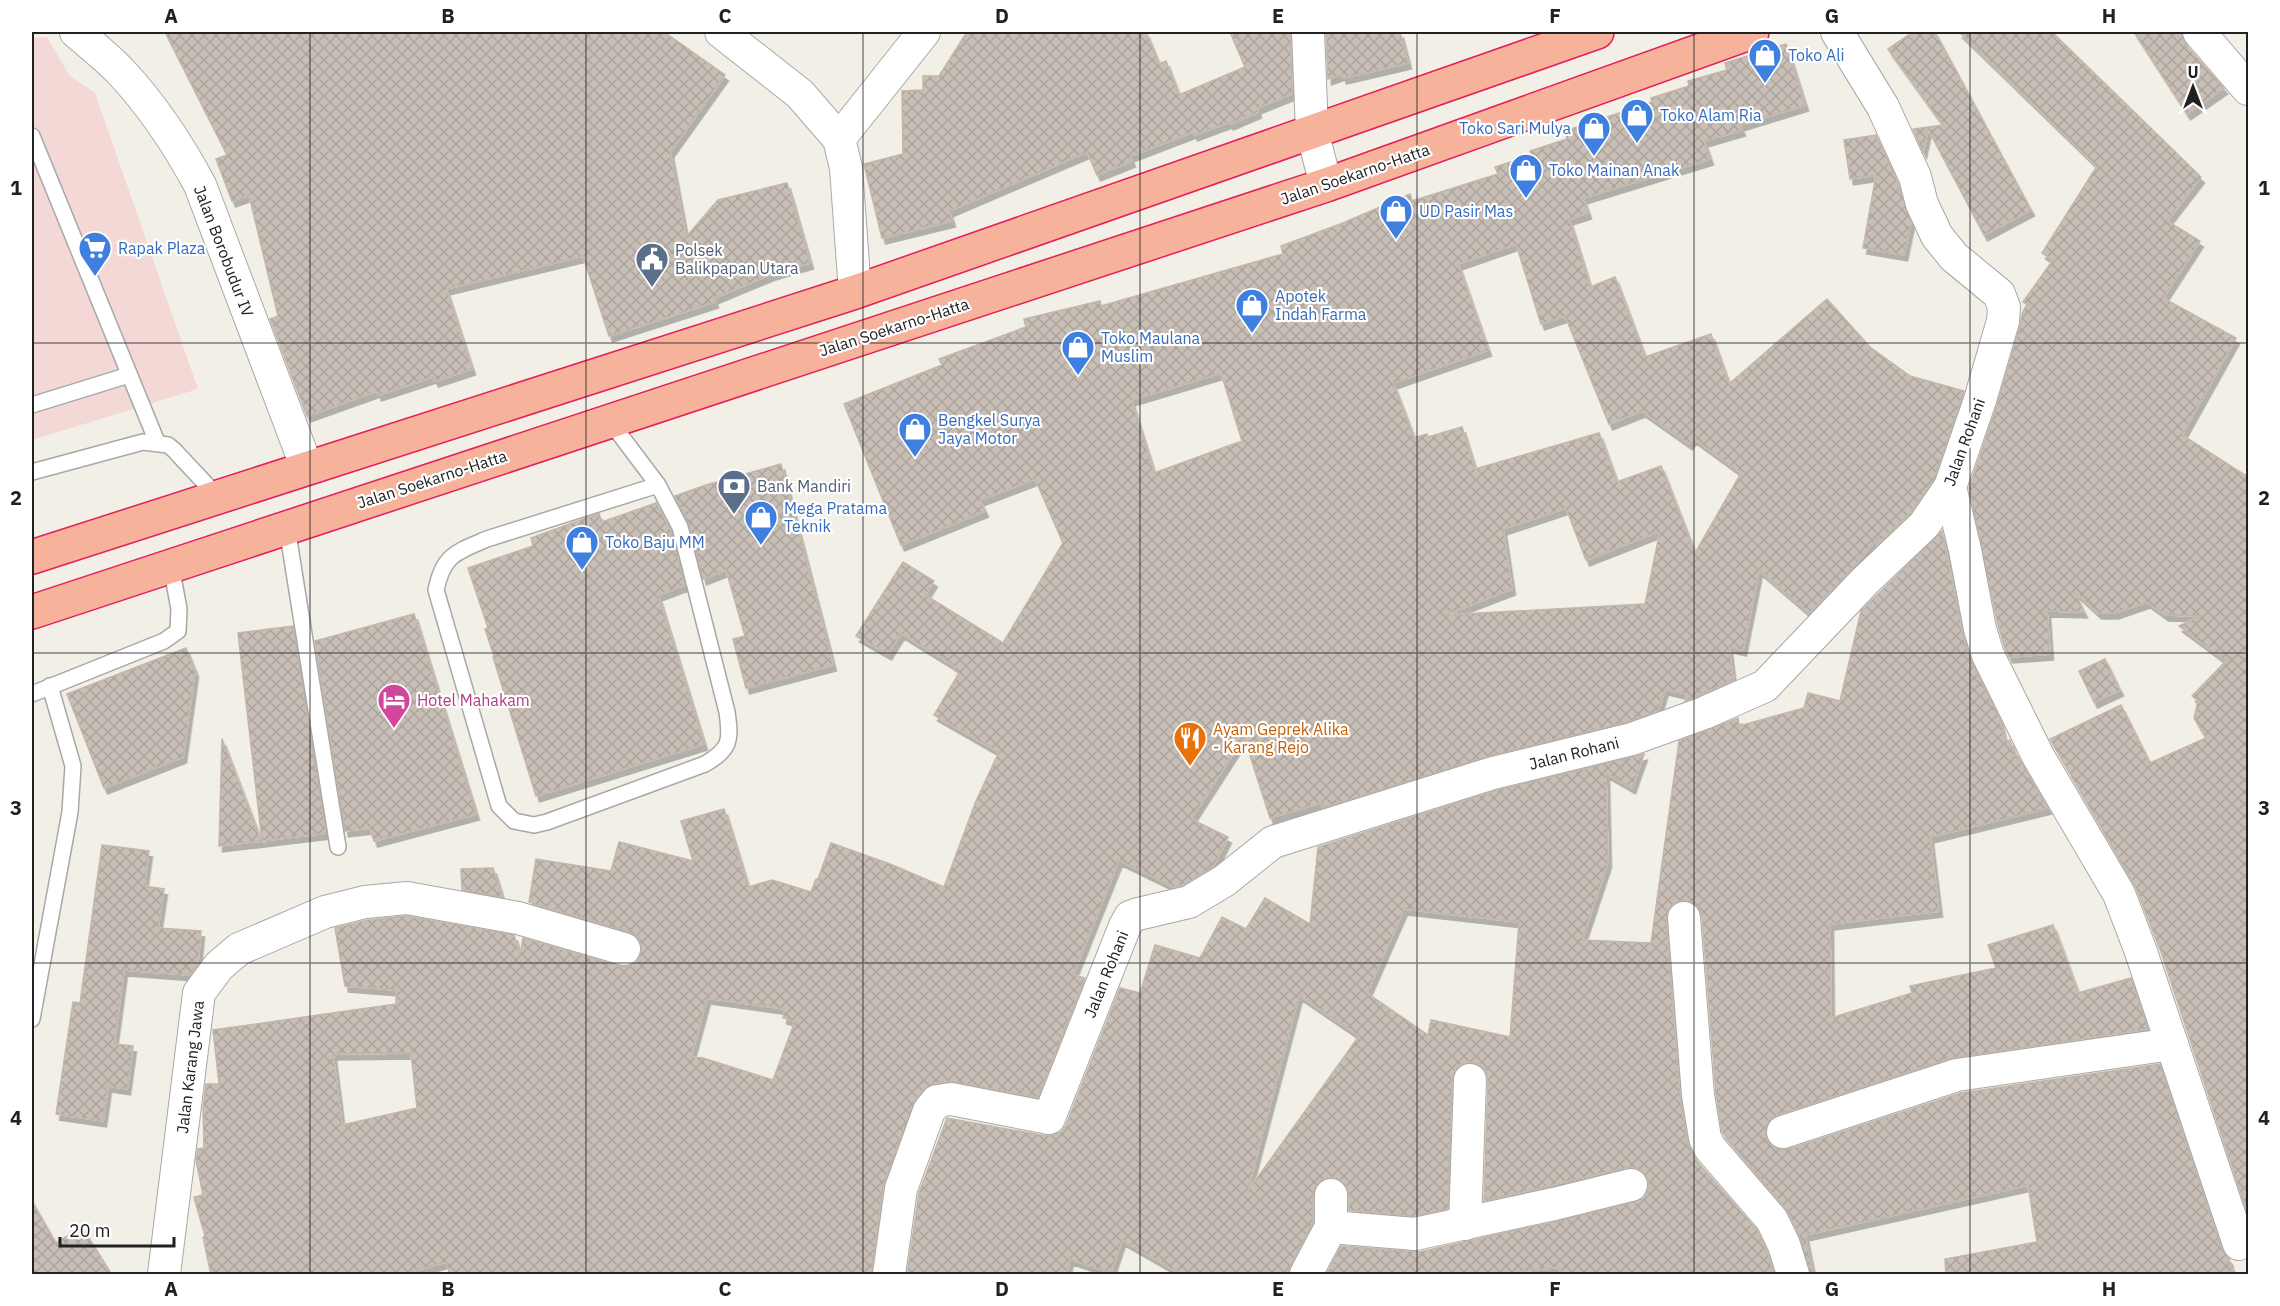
<svg xmlns="http://www.w3.org/2000/svg" width="2280" height="1306" font-family="'IBM Plex Sans',sans-serif">
  <style>
    .commercial { fill: #f3d8d6 }
    .building { fill: url(#building-cross-hatch); stroke: #c4b6a8; stroke-width: 1.5; fill-rule: evenodd; filter: url(#shadow) }
    .lines { fill: none; stroke-linecap: round; stroke-linejoin: round }
    .service-casing { stroke: #a8a8a8; stroke-width: 18 }
    .minor-casing { stroke: #a8a8a8; stroke-width: 34 }
    .trunk-casing { stroke: #e61e58; stroke-width: 36 }
    .service { stroke: #fff; stroke-width: 15 }
    .minor { stroke: #fff; stroke-width: 32 }
    .trunk { stroke: #f6b29b; stroke-width: 33 }
    .grid { fill: none; stroke: #212121; stroke-width: 1.5; stroke-opacity: 0.55 }
    .labels { text-anchor: middle; stroke-width: 4.5; stroke-linejoin: round; paint-order: stroke }
    .shop-label { font-size: 16px; fill: #366cbe; stroke: #fff; text-anchor: start }
    .street-label { font-size: 16px; fill: #212121; stroke: #fff }
    .service-label { font-size: 16px; fill: #4e5e75; stroke: #fff; text-anchor: start }
    .hotel-label { font-size: 16px; fill: #b23c85; stroke: #fff; text-anchor: start }
    .food-label { font-size: 16px; fill: #c56008; stroke: #fff; text-anchor: start }
    .neatline { fill: none; stroke: #212121; stroke-width: 2 }
    .grid-label { font-size: 20px; text-anchor: middle; font-weight: bold; fill: #212121 }
  </style>
  <defs>
    <pattern id="building-cross-hatch" width="8" height="8" patternUnits="userSpaceOnUse" patternTransform="scale(1.5)"><rect width="8" height="8" fill="#c7beb6"/><path d="M0 0l8 8M0 8l8-8" fill="none" stroke="#aba39c"/></pattern>
    <filter id="shadow"><feDropShadow dx="3.5" dy="6" stdDeviation="0" flood-color="#0004"/></filter>
  </defs>
  <rect width="100%" height="100%" fill="#f2efe7"/>
  <!-- commercial -->
  <path class="commercial" d="M47 37 69 75 95 93 198 389 32 440V38Z"/>
  <!-- building -->
  <g class="building">
    <path d="M165 32H664L725 75 670 152 686 237 718 200 787 183 810 263 772 274 714 298 715 302 609 336 583 256 446 289 472 369 435 381 433 377 378 395 377 391 307 416 270 319 278 316 249 195 232 201 216 159 227 155Z"/>
    <path d="M967 32H1146L1159 64 1166 61 1179 95 1245 67 1230 32H1290L1292 94 1257 108 1258 112 1230 124 1229 122 1194 135 1193 132 1130 156 1132 161 1097 175 1087 152 949 211 952 221 882 238 864 164 903 154 902 91 923 90V76H939Z"/>
    <path d="M1326 32H1400L1408 63 1343 78 1342 74 1328 79Z"/>
    <path d="M1913 32H1935L2031 210 1984 235 1928 129 1923 152 1913 129 1943 125 1888 49Z"/>
    <path d="M1959 32H2052L2201 177 2167 221 2200 241 2163 298 2236 338 2182 435 2248 477V1215L2161 952 2136 888 2050 739 2121 705 2150 763 2206 738 2194 718 2198 701 2192 696 2226 661 2179 626 2201 616 2165 615 2147 602 2115 613H2098L2074 591 2084 612 2047 611 2050 654 2009 657 2005 648 1998 625 1969 488 1997 405 2020 326 2022 314 2027 304 2023 302 2053 260 2042 253 2097 166Z"/>
    <path d="M2134 32H2182L2185 44 2224 88 2187 114Z"/>
    <path d="M1786 44 1805 105 1740 125 1742 130 1704 141 1710 159 1583 198 1588 213 1569 219 1590 287 1615 277 1645 357 1711 334 1729 384 1827 299 1870 347 1910 376 1964 391 1934 479 1910 513 1877 545 1879 536 1848 573 1809 613 1759 570 1743 650 1729 647 1733 680 1685 701 1686 694 1665 689 1658 711 1627 722 1489 756 1322 808 1323 802 1270 818 1244 737 1191 819 1228 837 1213 867 1182 885 1174 887 1119 860 1073 975 1085 978 1038 1097 949 1081 934 1083 923 1090 915 1100 883 1186 871 1275H450L446 1262 400 1275H211L203 1237 205 1236 194 1197 203 1195 196 1160 198 1149 204 1148 203 1108 206 1084H219L213 1030 396 1004V990L345 986 335 928 368 920 406 916 514 935 520 956 523 938 619 966H629L637 962 641 953V944L637 936 629 932 529 902 536 859 611 871 619 842 693 861 681 821 724 809 748 887 772 880 811 892 816 879H818L831 843 890 864 944 887 976 801 999 752 934 715 959 673 954 670 956 667 901 633 888 654 856 636 903 562 934 581 925 595 1003 643 1063 543 1035 479 980 500 985 511 901 545 844 404 942 365 939 359 1026 327 1024 319 1100 301 1101 306 1283 254 1281 246 1343 223 1410 194 1412 201 1498 174 1495 167 1532 155 1530 151 1567 139 1565 131 1652 102 1651 98 1689 86 1688 81 1727 70 1725 63ZM1516 244 1541 324 1565 316 1609 424 1642 411 1689 444 1693 438 1741 473 1695 553 1661 466 1617 482 1599 433 1475 469 1462 427 1428 437 1427 434 1414 438 1393 383 1488 350 1458 264ZM1221 373 1242 441 1154 473 1131 400ZM1566 508 1586 560 1660 531 1645 604 1444 615 1512 589 1503 529ZM707 998 785 1009 783 1018 795 1021 773 1080 703 1058 691 1057ZM411 1053 417 1108 342 1125 333 1054Z"/>
    <path d="M1876 135 1898 183 1911 222 1904 255 1863 248 1876 175 1850 179 1844 140Z"/>
    <path d="M781 464 833 665 746 688 733 639 745 636 726 570 703 579 689 524 675 496 706 485Z"/>
    <path d="M656 503 671 531 685 585 658 595 704 744 536 796 493 657 494 656 485 629 488 628 468 568 533 546 531 538 586 518 599 514 602 522Z"/>
    <path d="M1942 531 1962 632 1971 660 1999 717 2005 741 2010 740 2015 756 2017 755 2048 808 1930 837 1939 911 1830 924 1831 1018 1912 993 1910 986 1996 968 1988 945 2053 925 2078 993 2131 978 2148 1029 1951 1058 1777 1115 1770 1120 1766 1128V1138L1771 1145 1779 1149H1789L1961 1093 2160 1064 2222 1250 2229 1259 2232 1271 2214 1275H1946L1945 1259 2037 1242 2028 1185 1805 1235 1813 1275H1810L1801 1240 1788 1212 1722 1132 1716 1093 1702 917 1698 907 1692 902 1683 900 1673 904 1668 911 1666 919 1680 1097 1687 1141 1696 1160 1757 1230 1767 1252 1774 1275H1561L1560 1267 1491 1275H1326L1341 1246 1419 1252 1558 1221 1635 1202 1644 1198 1648 1189 1649 1181 1644 1173 1637 1168 1627 1167 1484 1201 1488 1080 1486 1071 1480 1065 1470 1062 1461 1064 1455 1070 1452 1079 1448 1209 1414 1216 1349 1210V1195L1346 1186 1339 1179 1332 1177 1323 1179 1316 1186 1313 1194V1223L1290 1266 1288 1275H1183L1122 1240 1111 1273 1070 1259 1066 1275H907L919 1193 947 1118 1046 1136 1053 1135 1061 1132 1066 1125 1120 988 1140 993 1155 945 1200 958 1222 917 1246 929 1265 898 1310 924 1318 847 1498 790 1644 754 1632 788 1606 773 1608 862 1582 940 1651 943 1679 741 1738 718 1739 726 1804 708 1808 693 1840 701 1861 611ZM1404 909 1519 922 1510 1037 1431 1020 1428 1035 1367 993ZM1299 995 1359 1036 1247 1192Z"/>
    <path d="M414 614 476 814 374 841 370 828 345 831 315 641Z"/>
    <path d="M293 626 326 833 262 841 238 633Z"/>
    <path d="M186 648 195 671 183 757 104 788 67 694Z"/>
    <path d="M2105 659 2120 690 2094 702 2079 671Z"/>
    <path d="M222 739 261 841 219 846Z"/>
    <path d="M102 845 149 851 144 886 164 889 158 928 201 931 198 963 190 975 124 970 114 1044 133 1046 127 1089 108 1086 103 1121 56 1114 73 1002 80 1003Z"/>
    <path d="M493 868 502 897 462 890 461 869Z"/>
    <path d="M32 1201 56 1243 82 1227 112 1275H32Z"/>
  </g>
  <g class="lines">
    <defs>
      <g id="service">
        <path d="M32 136 157 442"/>
        <path d="M32 405 129 375"/>
        <path d="M609 420 658 485 680 527 727 712C731 740 731 749 705 764L547 822 534 825 514 821 499 806 436 590C443 555 456 552 487 539L658 485"/>
        <path d="M32 472 143 442 168 445 174 450 218 497"/>
        <path d="M287 528 338 847"/>
        <path d="M32 694 164 641 178 631 179 609 171 566"/>
        <path d="M32 1019 70 812 73 766 50 686"/>
      </g>
      <g id="minor">
        <path d="M76 32C91 45 107 57 121 72 151 104 179 146 200 185L307 468"/>
        <path d="M721 32 800 94 839 139 846 168 855 292"/>
        <path d="M1308 32 1312 131 1326 185"/>
        <path d="M2199 32 2248 89"/>
        <path d="M839 139 924 32"/>
        <path d="M1950 487 1965 550 1980 629 1988 655 2038 756 2119 894 2140 949 2239 1244"/>
        <path d="M1684 918 1698 1095 1705 1138 1710 1148 1772 1220 1784 1245 1793 1274"/>
        <path d="M1783 1132 1957 1075 2172 1044"/>
        <path d="M1465 1224 1470 1080"/>
        <path d="M1331 1227 1415 1234 1554 1204 1631 1185"/>
        <path d="M164 1274 199 993 219 966 239 949 325 912 365 902 407 898 518 918 624 949"/>
        <path d="M889 1274 901 1189 929 1111 937 1101 951 1099 1049 1118 1125 926 1130 917 1138 914 1189 902 1224 881 1273 842 1493 773 1632 739 1704 713 1765 686 1865 581 1924 525 1950 487 1980 400 2003 321 2004 307 1999 294 1954 257 1937 236 1922 204 1915 177 1883 107 1837 32"/>
        <path d="M1306 1274 1331 1227V1195"/>
      </g>
      <g id="trunk">
        <path d="M32 557 855 292 1597 32"/>
        <path d="M32 612 1326 185 1752 32"/>
      </g>
    </defs>
    <!-- service casing -->
    <use href="#service" class="service-casing"/>
    <!-- minor casing -->
    <use href="#minor" class="minor-casing"/>
    <!-- trunk casing -->
    <use href="#trunk" class="trunk-casing"/>
    <!-- service -->
    <use href="#service" class="service"/>
    <!-- minor -->
    <use href="#minor" class="minor"/>
    <!-- trunk -->
    <use href="#trunk" class="trunk"/>
  </g>
  <!-- grid -->
  <path class="grid" d="M310 32V1274M586 32V1274M863 32V1274M1140 32V1274M1417 32V1274M1694 32V1274M1970 32V1274M32 343H2248M32 653H2248M32 963H2248"/>
  <!-- icons -->
  <defs>
    <symbol id="shop-pin" viewBox="-11 -11 22 30"><path d="M0 17L-7.5 6A9.5 9.5 0 1 1 7.5 6Z" fill="#3f7fe0" stroke="#fff"/><path d="M-5-2.5h2.3a2.7 3.5 0 0 1 5.4 0H5L5.5 6h-11ZM-1.5-2.5h3a1.5 2.3 0 0 0-3 0Z" fill="#fff"/></symbol>
    <symbol id="supermarket-pin" viewBox="-11 -11 22 30"><path d="M0 17L-7.5 6A9.5 9.5 0 1 1 7.5 6Z" fill="#3f7fe0" stroke="#fff"/><path d="M-6-5.5h2.5l.6 2H6L4.5 2H-2.5L-4.4-4H-6ZM-1.5 3.2a1.3 1.3 0 1 0 .1 0ZM3 3.2a1.3 1.3 0 1 0 .1 0Z" fill="#fff"/></symbol>
    <symbol id="civic-pin" viewBox="-11 -11 22 30"><path d="M0 17L-7.5 6A9.5 9.5 0 1 1 7.5 6Z" fill="#5c6f8a" stroke="#fff"/><path d="M-.6-6.5H3V-4.5H.6V-3L4-1V1h2V6H-6V1h2V-1L-.6-3ZM-1.2 2.5V6h2.4V2.5Z" fill="#fff"/></symbol>
    <symbol id="bank-pin" viewBox="-11 -11 22 30"><path d="M0 17L-7.5 6A9.5 9.5 0 1 1 7.5 6Z" fill="#5c6f8a" stroke="#fff"/><path d="M-6-4H6V4H-6ZM0-2.3a2.3 2.3 0 1 0 0 4.6a2.3 2.3 0 1 0 0-4.6Z" fill="#fff"/></symbol>
    <symbol id="hotel-pin" viewBox="-11 -11 22 30"><path d="M0 17L-7.5 6A9.5 9.5 0 1 1 7.5 6Z" fill="#d1479c" stroke="#fff"/><path d="M-6-4.5h1.5V1H6V5H4.5V3h-9V5H-6ZM-4 0a1.8 1.8 0 1 1 3.6 0ZM.5 0V-2.5h3Q6-2.5 6 0Z" fill="#fff"/></symbol>
    <symbol id="restaurant-pin" viewBox="-11 -11 22 30"><path d="M0 17L-7.5 6A9.5 9.5 0 1 1 7.5 6Z" fill="#e8710a" stroke="#fff"/><path d="M-5-6h1v4h1v-4h1v4h1v-4h1v5L-1.5 .5V6h-2V.5L-5-1ZM5-6V6H3V1.5H1.5Q1.5-4 5-6Z" fill="#fff"/></symbol>
  </defs>
  <g fill-rule="evenodd">
    <use href="#shop-pin" x="1746" y="36" width="38" height="52"/>
    <use href="#shop-pin" x="1618" y="96" width="38" height="52"/>
    <use href="#shop-pin" x="1575" y="109" width="38" height="52"/>
    <use href="#shop-pin" x="1507" y="151" width="38" height="52"/>
    <use href="#shop-pin" x="1377" y="192" width="38" height="52"/>
    <use href="#supermarket-pin" x="76" y="229" width="38" height="52"/>
    <use href="#civic-pin" x="633" y="240" width="38" height="52"/>
    <use href="#shop-pin" x="1233" y="286" width="38" height="52"/>
    <use href="#shop-pin" x="1059" y="328" width="38" height="52"/>
    <use href="#shop-pin" x="896" y="410" width="38" height="52"/>
    <use href="#bank-pin" x="715" y="467" width="38" height="52"/>
    <use href="#shop-pin" x="742" y="498" width="38" height="52"/>
    <use href="#shop-pin" x="563" y="523" width="38" height="52"/>
    <use href="#hotel-pin" x="375" y="681" width="38" height="52"/>
    <use href="#restaurant-pin" x="1171" y="719" width="38" height="52"/>
  </g>
  <g class="labels">
    <!-- shop labels -->
    <g class="shop-label">
      <text x="1788" y="61">Toko Ali</text>
      <text x="1660" y="121">Toko Alam Ria</text>
      <text x="1571" y="134" text-anchor="end">Toko Sari Mulya</text>
      <text x="1549" y="176">Toko Mainan Anak</text>
      <text x="1419" y="217">UD Pasir Mas</text>
      <text x="118" y="254">Rapak Plaza</text>
      <text x="1275" y="302">Apotek<tspan x="1275" dy="18">Indah Farma</tspan></text>
      <text x="1101" y="344">Toko Maulana<tspan x="1101" dy="18">Muslim</tspan></text>
      <text x="938" y="426">Bengkel Surya<tspan x="938" dy="18">Jaya Motor</tspan></text>
      <text x="784" y="514">Mega Pratama<tspan x="784" dy="18">Teknik</tspan></text>
      <text x="605" y="548">Toko Baju MM</text>
    </g>
    <!-- street labels -->
    <g class="street-label">
      <text transform="translate(1355 174) rotate(-19)" y="6">Jalan Soekarno-Hatta</text>
      <text transform="translate(224 251) rotate(69)" y="6">Jalan Borobudur IV</text>
      <text transform="translate(894 327) rotate(-18)" y="6">Jalan Soekarno-Hatta</text>
      <text transform="translate(1964 442) rotate(-70)" y="6">Jalan Rohani</text>
      <text transform="translate(432 479) rotate(-18)" y="6">Jalan Soekarno-Hatta</text>
      <text transform="translate(1574 753) rotate(-14)" y="6">Jalan Rohani</text>
      <text transform="translate(1106 974) rotate(-68)" y="6">Jalan Rohani</text>
      <text transform="translate(190 1067) rotate(-83)" y="6">Jalan Karang Jawa</text>
    </g>
    <!-- service labels -->
    <g class="service-label">
      <text x="675" y="256">Polsek<tspan x="675" dy="18">Balikpapan Utara</tspan></text>
      <text x="757" y="492">Bank Mandiri</text>
    </g>
    <!-- hotel labels -->
    <g class="hotel-label">
      <text x="417" y="706">Hotel Mahakam</text>
    </g>
    <!-- food labels -->
    <g class="food-label">
      <text x="1213" y="735">Ayam Geprek Alika<tspan x="1213" dy="18">- Karang Rejo</tspan></text>
    </g>
  </g>
  <!-- border -->
  <rect width="2280" height="1306" fill="none" stroke="#ffffff" stroke-width="66"/>
  <!-- north arrow -->
  <g transform="translate(2193 87)" stroke="#ffffff" stroke-width="4.5" paint-order="stroke">
  <path d="M0-4.5L10 22L0 15L-10 22Z" fill="#212121"/>
  <text y="-9" font-size="16" font-weight="bold" text-anchor="middle" fill="#212121">U</text>
  </g>
  <!-- scale -->
  <path d="M60 1237v9h114v-9" fill="none" stroke="#212121" stroke-width="3"/>
  <text x="69" y="1237" font-size="18" fill="#212121" stroke="#ffffff" stroke-width="4.5" paint-order="stroke">20 m</text>
  <rect x="33" y="33" width="2214" height="1240" class="neatline"/>
  <g class="grid-label">
    <text x="171" y="23">A</text>
    <text x="448" y="23">B</text>
    <text x="725" y="23">C</text>
    <text x="1002" y="23">D</text>
    <text x="1278" y="23">E</text>
    <text x="1555" y="23">F</text>
    <text x="1832" y="23">G</text>
    <text x="2109" y="23">H</text>
    <text x="16" y="195">1</text>
    <text x="2264" y="195">1</text>
    <text x="16" y="505">2</text>
    <text x="2264" y="505">2</text>
    <text x="16" y="815">3</text>
    <text x="2264" y="815">3</text>
    <text x="16" y="1125">4</text>
    <text x="2264" y="1125">4</text>
    <text x="171" y="1296">A</text>
    <text x="448" y="1296">B</text>
    <text x="725" y="1296">C</text>
    <text x="1002" y="1296">D</text>
    <text x="1278" y="1296">E</text>
    <text x="1555" y="1296">F</text>
    <text x="1832" y="1296">G</text>
    <text x="2109" y="1296">H</text>
  </g>
</svg>
